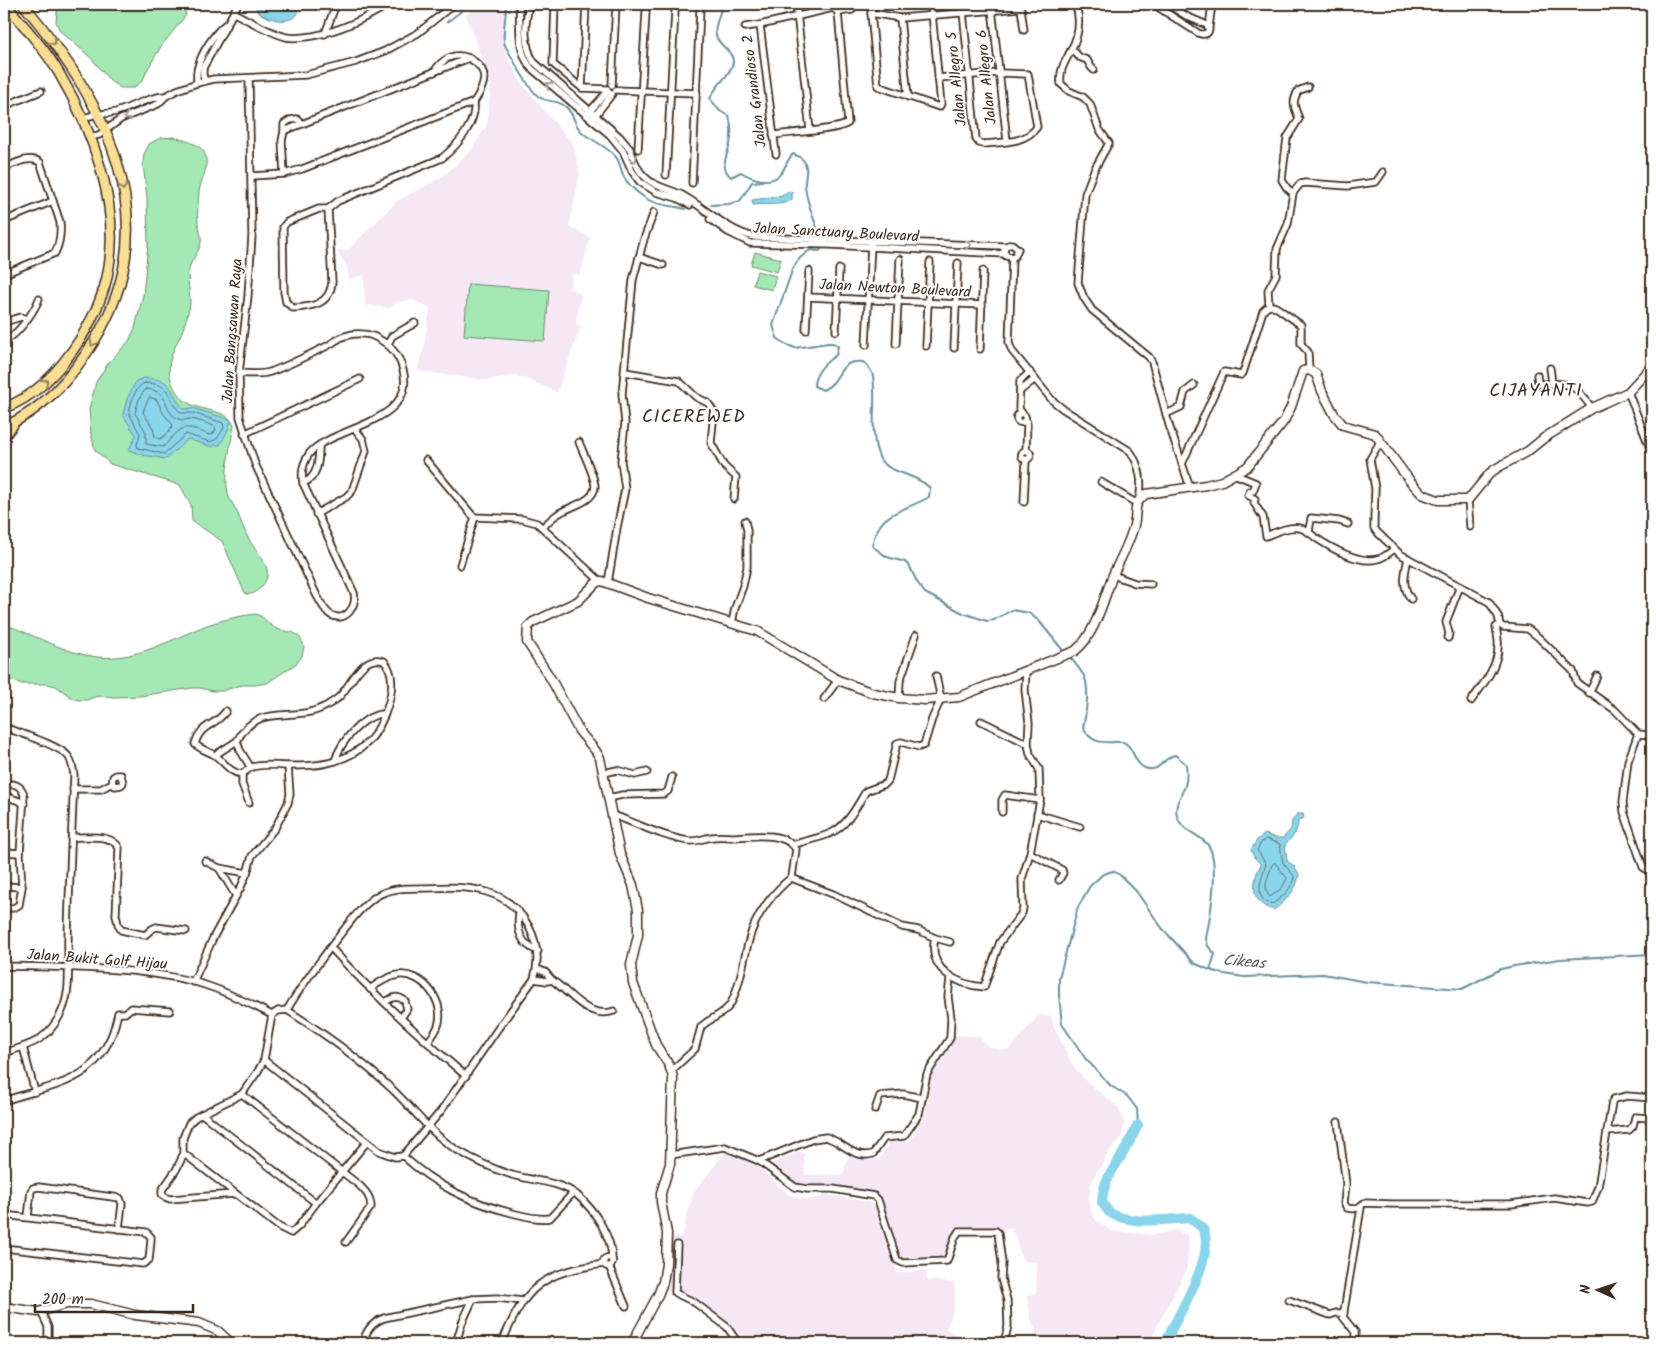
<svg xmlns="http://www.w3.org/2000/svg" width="1656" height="1347" font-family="Kalam,sans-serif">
  <rect width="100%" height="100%" fill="#fff"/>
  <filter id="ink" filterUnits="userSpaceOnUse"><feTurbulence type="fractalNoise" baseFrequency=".02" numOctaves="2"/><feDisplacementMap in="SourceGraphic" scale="10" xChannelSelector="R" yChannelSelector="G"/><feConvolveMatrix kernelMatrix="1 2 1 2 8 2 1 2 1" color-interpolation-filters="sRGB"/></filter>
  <g filter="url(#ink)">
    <g fill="#f5e8f4">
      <polygon points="477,4 500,4 504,9 504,32 506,54 522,84 573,144 580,173 569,227 590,238 580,275 573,272 570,289 581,294 576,323 581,326 557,392 516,375 486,380 417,371 424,347 430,308 413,300 397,302 390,308 365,305 364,275 349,279 347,266 336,250 347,251 397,201 442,177 471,151 487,125 491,85 466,15"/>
      <polygon points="1039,1015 1051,1016 1054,1028 1073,1066 1086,1081 1118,1107 1124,1121 1122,1138 1113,1146 1091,1182 1089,1198 1092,1214 1096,1220 1111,1231 1154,1235 1175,1230 1187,1235 1189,1245 1186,1271 1159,1322 1150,1343 1113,1343 1111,1341 1102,1340 1100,1343 1034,1343 1036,1330 1030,1316 1027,1295 1036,1294 1037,1262 1023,1261 1012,1228 990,1233 956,1233 946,1264 926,1263 904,1266 901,1263 894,1238 884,1213 883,1198 825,1190 810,1193 796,1191 784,1184 765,1166 800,1151 804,1154 805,1175 843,1175 849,1155 872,1160 880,1159 889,1142 910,1141 926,1112 931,1076 951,1047 953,1035 978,1036 990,1047 1002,1050 1010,1049"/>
      <polygon points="726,1149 761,1169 788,1194 798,1198 814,1200 826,1195 869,1202 876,1208 890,1239 897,1273 914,1272 926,1270 927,1280 955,1283 954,1309 946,1329 973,1343 734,1343 728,1331 701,1310 664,1289 671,1254 671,1236 682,1237 693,1193 719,1160 724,1157"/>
    </g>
    <g fill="#a4e9b5" stroke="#708a6a">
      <polygon points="58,4 183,4 186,15 162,45 147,70 143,80 134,88 121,88 110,81 92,59 72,41 60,31 56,22"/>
      <path d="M174,137C183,140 199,143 204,152C211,167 200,179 199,193C198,203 197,213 198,223C199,229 202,236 201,242C200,252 191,259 189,269C187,281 190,292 190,304C189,311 186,319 184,326C179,343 166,356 170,376C180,421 226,401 234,426C230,448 224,471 228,494C229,500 233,503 235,508C241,519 244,532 251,543C262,558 277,573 259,589C255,593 252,595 246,594L243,589L222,541L192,521L191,505L180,485L110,464L95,450L91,434L89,409L96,382L109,362L129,341L135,328L143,295L148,245L147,198L143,164L144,154L149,144L160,138Z"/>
      <polygon points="755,252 781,259 777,272 751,265"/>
      <polygon points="757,271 776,276 772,290 753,285"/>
      <polygon points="468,284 549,290 545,341 464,335"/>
      <path d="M255,614C264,616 265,621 272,626C285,636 298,625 304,647L302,656L297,663L267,683L255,685H242L222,691H213L200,688H192L140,696L114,697L102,696L94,697L87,700H79L72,698L56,686L47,684H22L4,678V624C35,635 64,653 97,657C136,661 172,639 207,625C222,620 239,616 255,614Z"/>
    </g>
    <g fill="#8ad5eb" stroke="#6a9199">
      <path d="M254,4H297L298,14C287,25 272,20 259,13Z"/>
      <path d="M788,191L792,192V200C778,207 767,203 753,205L752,200L782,196Z"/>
      <path d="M144,378C174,379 168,388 183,409L193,408L231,420L228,430L220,445H215L212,447L188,439L166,459L143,455L129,450L136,435L123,415L127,399L136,381Z"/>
      <path d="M1297,814H1303L1304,818L1298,820C1298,832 1293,837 1285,844L1287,861L1294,866L1299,874C1297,891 1286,900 1274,910C1250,904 1251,883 1261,864L1254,857L1251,850L1257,840L1265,834L1276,838H1283L1291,829L1292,821Z"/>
    </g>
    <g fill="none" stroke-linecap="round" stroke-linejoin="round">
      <g stroke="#5b6e70" stroke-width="1">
        <path d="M145,383C175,384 165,398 181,413H193L223,423L224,428L217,439L210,442L186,434L164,454L138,448L137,445L140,434L129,413C131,403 134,387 145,383Z"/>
        <path d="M146,389C173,391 161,412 179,419C183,421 187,419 191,419C199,420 207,424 214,426L216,429L213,434L209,435C203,433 196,428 189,428C179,426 170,441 163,447L146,444V432L135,413C137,405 140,394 146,389Z"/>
        <polygon points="150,397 157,400 163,413 173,425 168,433 160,439 155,437 153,428 143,412 145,406"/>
        <path d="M1266,839L1280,844L1283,863L1294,876C1292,889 1283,897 1272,904C1252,900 1262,878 1266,864L1257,850L1261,843Z"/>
        <path d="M1275,863L1287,878L1282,888L1270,897C1261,889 1269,875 1272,865Z"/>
      </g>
      <g stroke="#6a9199" stroke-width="2">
        <path d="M506,4C507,15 501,37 505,45C511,56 531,94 541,98C550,103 559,99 568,109C576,118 573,125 584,134C594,141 607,147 615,156C621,162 620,170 624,177C628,185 638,193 645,198C657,206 672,205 685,209"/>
        <path d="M722,4C721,14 712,28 717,38C721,47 734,52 733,63C731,75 714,86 710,99L720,111L729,116C732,126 732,134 730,144C727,157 719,166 731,177L741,172C752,179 773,186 782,172C786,166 787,160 793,154C800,156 805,160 806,167C807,173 805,178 805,183C805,198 815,223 821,237"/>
        <polyline points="447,22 459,13 468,4"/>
        <polyline points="711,205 729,204 740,201 752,182 762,181"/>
        <path d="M824,247L819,251L810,250L800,258L793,268L773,325L777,338L785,344L795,348L828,343H833L838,346L836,355C826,362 814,373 814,386L823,390C844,380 835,360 863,362C866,365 869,368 871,371C874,376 874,384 874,390C875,412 870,439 880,459C888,473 917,474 930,488L929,497C903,512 878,511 872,546L887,557L905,562L910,567L917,582L925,593L963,613L987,621L994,620L1012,610L1029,613L1039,621L1065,653"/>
        <path d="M1069,656C1074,662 1080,669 1084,676C1090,688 1086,715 1083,728C1091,742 1100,743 1116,742C1117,742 1122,742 1123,742C1135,746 1133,767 1149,769C1160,771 1164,757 1175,755L1186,764C1187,772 1187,779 1185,786C1181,796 1174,805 1177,816C1183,833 1197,832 1207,844C1221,858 1210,918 1206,938L1208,946L1215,954L1210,970"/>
        <polyline points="1138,1125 1137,1109 1127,1096 1111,1086 1085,1058 1062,1024 1059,996 1059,978 1078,907 1090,886 1103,874 1113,871 1120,875 1136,891 1162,928 1194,963 1210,970 1224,974 1244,977 1323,974 1367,982 1462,989 1501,969 1514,966 1560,959 1652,954"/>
      </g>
      <path stroke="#8ad5eb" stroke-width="10" d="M1138,1125C1133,1135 1128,1145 1122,1155C1111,1173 1104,1179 1102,1202C1104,1205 1107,1210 1109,1212C1129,1226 1167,1219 1190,1218C1195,1222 1202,1226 1204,1231C1215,1259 1176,1317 1165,1343"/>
      <defs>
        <g id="minor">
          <path d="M519,4C521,27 516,49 531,68L610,135L623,151L632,171L640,182L656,192L677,198L690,205"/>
          <path d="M529,4C525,24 523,44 534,62L620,137C623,141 627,145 630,149C634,158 636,169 644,176C654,187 670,189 682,195C707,209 727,231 755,237L1005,246L1012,244L1018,249L1015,256L1012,257L1006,256L1004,250L1005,246"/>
          <polyline points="555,4 553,64 582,88 607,89"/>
          <polyline points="796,4 810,130"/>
          <polyline points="873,4 871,13 878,86 939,107 941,104 931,4"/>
          <path d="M1075,4C1081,19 1079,35 1071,50C1065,63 1059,69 1061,84L1069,91L1083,97L1090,104L1099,129L1109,143L1094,170L1085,194L1078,283L1084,298L1092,310L1149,357L1152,362L1169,425L1190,487"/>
          <path d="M1153,4L1198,33C1203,35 1207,35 1209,30L1207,25L1188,17L1167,4"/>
          <polyline points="992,9 1007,141"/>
          <path d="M234,13C250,21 268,32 286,37C295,39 304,37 313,36C342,30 365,19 390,4"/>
          <polyline points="871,13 900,18 1021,8 1024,30"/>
          <polyline points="900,18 908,97"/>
          <polyline points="760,25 776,154"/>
          <polyline points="745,27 760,25 833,8 838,12 852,10"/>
          <polyline points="1209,27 1212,4"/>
          <polyline points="325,34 336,4"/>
          <polyline points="1072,49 1079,57 1087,60 1091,67 1094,70"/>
          <path d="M434,72C442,59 454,52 469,58"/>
          <path d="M938,78L998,73L1028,74L1037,127C1025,144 1001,142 983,144L979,143L976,139L963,12"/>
          <polyline points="205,81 203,75 203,68 238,4"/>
          <path d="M197,83C197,78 196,72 198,67C201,53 215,32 226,24"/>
          <polyline points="612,85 616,4"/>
          <polyline points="582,88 586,4"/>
          <polyline points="616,90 697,93"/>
          <polyline points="4,106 41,91"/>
          <polyline points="589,112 608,91"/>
          <polyline points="594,117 612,94"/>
          <path d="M82,120C93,112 104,115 116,112C133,107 147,97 165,96"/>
          <path d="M773,135C788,133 840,130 848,123L838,12"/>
          <polyline points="89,137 99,135 121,119 158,104 166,96 177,90 197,83 214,79 306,75 356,62 385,51 418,33 454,4"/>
          <polyline points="638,149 646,12"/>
          <path d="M4,168C14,164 29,155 40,162L60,222C61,233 60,243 55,253L4,274"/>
          <polyline points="284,174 282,141 284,131"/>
          <polyline points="666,175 675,11"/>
          <path d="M252,176L284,174L302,169L474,102C486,84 490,70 469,58L284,131V124L290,120L297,119L303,124"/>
          <polyline points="692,183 700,9"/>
          <polyline points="1293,193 1300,184 1305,183 1348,186 1376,182 1383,172"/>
          <path d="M319,209H328L332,282C330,304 313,307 293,308L286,302L284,292L283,227L287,222Z"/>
          <path d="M328,209L338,201L442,158C457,146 477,123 474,102"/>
          <polyline points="710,219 728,232 750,243 831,245 1005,254"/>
          <polyline points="4,221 53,201"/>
          <polyline points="639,257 663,265"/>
          <path d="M1012,257L1009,343L1012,351L1052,400L1063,409L1130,451C1140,465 1143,483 1139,499"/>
          <polyline points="808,297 982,305"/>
          <path d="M1269,306L1268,290L1276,275L1277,249L1288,224L1293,193L1287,188L1282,180L1283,171L1287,138L1299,119C1295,107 1291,104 1298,91L1308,87"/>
          <polyline points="4,322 21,317 27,319"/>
          <polyline points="806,330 809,271"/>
          <polyline points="836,331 839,269"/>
          <path d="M4,341C17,336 34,312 39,299"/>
          <polyline points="388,344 392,336 415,323"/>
          <polyline points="896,344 900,259"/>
          <polyline points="866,345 871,244"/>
          <polyline points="926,346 930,262"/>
          <polyline points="954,348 958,263"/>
          <polyline points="980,349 983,271"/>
          <polyline points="1550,368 1552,383"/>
          <polyline points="625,372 679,381 696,397 708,403 714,412 711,443 724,466 736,477 734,499"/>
          <path d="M239,373C249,374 260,375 270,372C290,365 310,354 329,345C334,342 339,338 345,336C354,333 367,333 375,337C390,344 399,354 403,370C418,424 329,427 309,454C303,463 301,473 303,483L354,593C357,606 346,623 331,615C324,611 321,602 317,596L255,464L240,417L239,373L248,296L252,236L249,78"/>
          <path d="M1537,375L1538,383L1539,384C1572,383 1572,382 1592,408"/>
          <polyline points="1020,391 1035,379"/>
          <polyline points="1628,392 1650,448"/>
          <polyline points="1022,413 1019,409 1020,381 1030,372"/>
          <circle cx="1021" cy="418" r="4.5"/>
          <polyline points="1166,414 1181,407 1185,392 1194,385"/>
          <polyline points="1026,420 1027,424 1026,450"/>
          <polyline points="244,434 360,379"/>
          <polyline points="1380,442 1370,459 1375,489 1374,520 1374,528 1377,532 1400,554 1489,602 1498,616 1500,625 1503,627 1528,629 1538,637 1573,671 1577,683 1615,710 1638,734 1649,735 1652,737"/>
          <circle cx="1026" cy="455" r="4.5"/>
          <polyline points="426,460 472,515 475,517 522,519 537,523 600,581"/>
          <path d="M1182,464L1224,372L1241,375L1243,373L1263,311C1267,306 1270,305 1276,307L1301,325V344L1308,352L1309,370"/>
          <path d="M1234,474L1256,483L1253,491H1250L1248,495L1255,499L1254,503L1263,517L1266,536C1276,532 1289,526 1300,528C1306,529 1311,534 1316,538C1331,548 1359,564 1377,559C1384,558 1389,553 1394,549"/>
          <polyline points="1101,482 1136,503"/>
          <path d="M303,483C318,478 319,460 319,446"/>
          <polyline points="1468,500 1470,527"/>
          <polyline points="1024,502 1026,460"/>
          <polyline points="316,514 346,497 352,491 366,451 363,439 355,429"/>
          <path d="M543,527C548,522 553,517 558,514C569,506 593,503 595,487C595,476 583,453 579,442"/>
          <polyline points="1309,532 1311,518 1339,521 1348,524"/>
          <path d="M1408,558C1405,573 1401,586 1411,599"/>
          <polyline points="460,565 475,517"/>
          <polyline points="1113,575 1135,583 1151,584"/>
          <polyline points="608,583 617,528 625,489 621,461 625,423 622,394 633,280 644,239 654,212"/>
          <polyline points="732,623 735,608 743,586 747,567 747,530 745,521"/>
          <polyline points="1448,638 1449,633 1446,622 1460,586"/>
          <polyline points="1589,693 1597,676"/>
          <polyline points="899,698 900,681 916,635"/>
          <polyline points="824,699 838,680"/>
          <path d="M1471,701C1482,686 1498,667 1498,647C1499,641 1497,634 1496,627L1500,625"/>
          <path d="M226,711C215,727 201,723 195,744C201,750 209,751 216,756C225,763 230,773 242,774C245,772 248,769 252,767C262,764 275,765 286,766C302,766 320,766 335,761C348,757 359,751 368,742C384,726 402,680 384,661C362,653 352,684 339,697C336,700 331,703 326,706C294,724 257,701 237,741L240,750L251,768"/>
          <polyline points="981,721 1028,744"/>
          <path d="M4,727C19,733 59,745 68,756C72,761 73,769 74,775C72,830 69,884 68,939C67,965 73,993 59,1017C45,1042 29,1045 4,1053"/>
          <polyline points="1638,734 1628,761 1623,802 1624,812 1643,867 1649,871 1652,872"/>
          <polyline points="215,755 237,741"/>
          <path d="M335,761C340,742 364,714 384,714"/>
          <polyline points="604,773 617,770 635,775 647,772"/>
          <polyline points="242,774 242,784 249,803"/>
          <path d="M4,788C12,779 23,787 24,796L20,853L22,887L4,886"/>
          <polyline points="73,789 101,789 112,783 113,777 116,775 121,775 123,783 121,785 115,786 112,783"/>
          <path d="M4,794C9,800 18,798 24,804"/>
          <polyline points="609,798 622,795 664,794 668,791 672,777"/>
          <polyline points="1002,812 1002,800 1005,795 1040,800"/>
          <polyline points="1037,814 1080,827"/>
          <path d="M613,815C638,824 663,837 689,841C697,842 704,838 712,837C719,836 727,837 735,837C753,836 784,831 796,849L792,877L794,879L833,894L902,927L918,930L935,938C927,970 958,985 984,987L1000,942L1022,913L1023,908L1022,879L1030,853L1040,800L1039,769L1030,754L1028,744L1029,723L1025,690L1026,671"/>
          <path d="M72,837C86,838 112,833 119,848L116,915L118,924L121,930L145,935L152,929L156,927L186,931"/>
          <path d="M793,845C805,840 819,839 831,833C847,826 857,806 866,791L885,784L888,781L897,743L901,742L919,747L924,745L932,719L941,699L936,676"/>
          <polyline points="4,852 20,853"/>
          <polyline points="1030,853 1062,870 1063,873 1059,880"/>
          <polyline points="219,868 236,896"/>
          <polyline points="247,873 252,856 275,828 288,803 290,794 288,766"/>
          <polyline points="4,908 13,908 19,905 22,887"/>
          <path d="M519,913C516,930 521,945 538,951"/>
          <polyline points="935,938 950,942"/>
          <path d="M331,948C373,994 419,1036 466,1076"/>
          <path d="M4,966C69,968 143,966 205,985C228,992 250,1004 272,1015"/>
          <path d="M537,969L545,972L552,980C571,993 588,1020 614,1011"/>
          <polyline points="534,979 547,981 552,980"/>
          <polyline points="193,982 214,936 241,887 247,873 219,868 205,861"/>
          <path d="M370,989C378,983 387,977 398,975C421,972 444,999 439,1022C438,1030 432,1036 428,1042"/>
          <path d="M385,1002C393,997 397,995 405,1001L407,1009L401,1018"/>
          <path d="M287,1010C325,1034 361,1060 393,1090C414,1110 432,1135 457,1150C474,1160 493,1169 512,1175C533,1181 559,1181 577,1195C594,1209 613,1238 612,1261"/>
          <polyline points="23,1047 35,1092"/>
          <path d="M671,1071L695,1049L701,1027C709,1018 725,1015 731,1003C741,984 743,961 749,940C755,916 772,893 792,877"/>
          <path d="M242,1094L359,1185C366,1192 371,1197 371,1207L346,1242"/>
          <path d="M4,1101C48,1085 87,1087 110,1039C114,1031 116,1021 118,1013H125L131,1008L170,1011"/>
          <polyline points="875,1110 880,1096 903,1094 922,1098"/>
          <polyline points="202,1114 316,1203"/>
          <path d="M1338,1122L1346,1184L1344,1203L1347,1208C1356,1210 1358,1208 1364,1203L1392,1204H1511L1554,1198L1588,1203L1592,1202L1598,1187L1612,1102L1614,1099L1627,1096L1652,1098"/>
          <polyline points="1607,1132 1629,1130 1633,1126 1635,1117 1650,1118 1652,1114"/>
          <polyline points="183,1153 279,1227 291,1233 299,1226 316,1203 366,1143"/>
          <path d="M670,1155L725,1147L759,1161L813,1139L826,1137C843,1142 853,1159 873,1154L884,1138L904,1136L919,1114L927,1074L950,1038L951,1018L948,997L950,978"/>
          <path d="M403,1156C436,1186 469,1202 512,1213C524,1216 538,1220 550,1218L573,1193"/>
          <polyline points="759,1161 795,1187 807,1189 833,1189 874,1196 878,1200 897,1260 903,1263 947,1261 955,1237 959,1231 996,1231 998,1233 1002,1263 1001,1278 1007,1300 1008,1326 1004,1343"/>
          <path d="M235,1194L170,1199L165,1197L162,1194V1190L176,1170L181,1160L183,1153V1138L189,1123L196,1117L242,1094L258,1071L264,1060L272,1015L278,1011L287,1010C300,987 316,967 332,945C345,929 358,909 375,897C390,887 410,888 427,888C447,887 467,886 487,892C524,903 545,942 534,979L499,1027L441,1111L403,1156L395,1157L379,1151L264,1060"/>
          <polyline points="4,1215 146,1232 151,1237 151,1240 149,1260 143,1264 4,1248"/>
          <polyline points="28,1217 31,1191 33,1188 39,1187 120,1198 122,1204 119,1229"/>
          <polyline points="677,1245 675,1293 694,1302 727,1327 738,1343"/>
          <circle cx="608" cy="1262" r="4.5"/>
          <polyline points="609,1266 626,1306"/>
          <polyline points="1289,1300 1330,1315 1336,1313 1344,1313"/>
          <polyline points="41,1311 48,1327 48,1343"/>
          <path d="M363,1343C366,1330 372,1323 384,1318L473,1299L497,1298L523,1301"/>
          <polyline points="456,1343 462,1323 473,1299"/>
          <path d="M502,1343C525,1286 543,1272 604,1264"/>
          <polyline points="1355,1343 1355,1332 1343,1317 1361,1208"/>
        </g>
        <g id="secondary">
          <polyline points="4,1307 38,1312 67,1304 91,1304 135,1315 199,1323 218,1331 231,1343"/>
          <path d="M632,1343L658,1295L663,1282L666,1264L667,1233L661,1202V1193L670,1164L673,1077L669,1065L656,1045L633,983L631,965L638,935V910L633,885L620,854L600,758L595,750L579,731L551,679L527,642L528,627L533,622L578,601L597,582L602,581L648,598L757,631L838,680L873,693L899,698L925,700L959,697L1075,651C1096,634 1103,600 1113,575C1120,559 1130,542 1134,525C1138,510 1131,505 1146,494L1206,485L1222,481L1247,467L1284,421L1291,407L1303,371L1309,370L1316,374L1322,391L1334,414L1343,425L1375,434L1410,481L1422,494L1438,500H1468L1490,473L1497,468L1528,451L1544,438L1592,408L1628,392L1652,366"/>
        </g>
        <g id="primary">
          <path d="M4,408C38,396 62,368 81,338C93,318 104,295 108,272C121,205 92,129 59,73C44,48 24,26 5,4"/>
          <path d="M4,427C43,409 70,380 93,343C170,221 105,101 23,4"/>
          <polyline points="4,436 13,425"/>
        </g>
      </defs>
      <use href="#minor" stroke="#3b2a1e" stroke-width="9"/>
      <use href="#secondary" stroke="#3b2a1e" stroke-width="11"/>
      <use href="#primary" stroke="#3b2a1e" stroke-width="12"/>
      <use href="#minor" stroke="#fff" stroke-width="5.5"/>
      <use href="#secondary" stroke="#fff" stroke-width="8"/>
      <use href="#primary" stroke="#f9df96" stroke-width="9"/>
    </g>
    <defs><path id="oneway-chevron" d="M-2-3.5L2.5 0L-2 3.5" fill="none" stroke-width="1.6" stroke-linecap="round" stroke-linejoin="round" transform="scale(1.25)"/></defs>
    <g stroke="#9a845a">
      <use href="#oneway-chevron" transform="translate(53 42) rotate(52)"/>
      <use href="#oneway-chevron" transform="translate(123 187) rotate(80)"/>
      <use href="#oneway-chevron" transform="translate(93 343) rotate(121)"/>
      <use href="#oneway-chevron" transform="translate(45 382) rotate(-41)"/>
    </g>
    <g stroke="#a79f9a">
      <use href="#oneway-chevron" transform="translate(549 85) rotate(-140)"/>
      <use href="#oneway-chevron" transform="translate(127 117) rotate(156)"/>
      <use href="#oneway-chevron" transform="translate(634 159) rotate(65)"/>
      <use href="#oneway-chevron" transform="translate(968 245) rotate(2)"/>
    </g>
  </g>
  <g text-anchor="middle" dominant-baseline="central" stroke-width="4" stroke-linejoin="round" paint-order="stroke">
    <g font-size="15" fill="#3b2a1e" stroke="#fff">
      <text transform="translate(987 77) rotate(-96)">Jalan Allegro 6</text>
      <text transform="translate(957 79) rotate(-96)">Jalan Allegro 5</text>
      <text transform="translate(755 91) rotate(-97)">Jalan Grandioso 2</text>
      <text transform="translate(836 233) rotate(3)">Jalan Sanctuary Boulevard</text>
      <text transform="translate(895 289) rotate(3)">Jalan Newton Boulevard</text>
      <text transform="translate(233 331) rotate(-86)">Jalan Bangsawan Raya</text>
      <text transform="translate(97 960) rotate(4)">Jalan Bukit Golf Hijau</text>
    </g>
    <g font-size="16" font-style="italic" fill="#535d5c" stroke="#fff">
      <text transform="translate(1244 962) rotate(5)">Cikeas</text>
    </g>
    <g font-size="18" letter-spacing="1" fill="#3b2a1e" stroke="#fff">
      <text x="1536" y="391">CIJAYANTI</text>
      <text x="694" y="417">CICEREWED</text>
    </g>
  </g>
  <rect width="1656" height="1347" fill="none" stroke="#fff" stroke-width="20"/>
  <rect x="10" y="10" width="1636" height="1327" fill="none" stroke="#3b2a1e" stroke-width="2" filter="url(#ink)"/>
  <g transform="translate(1598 1290) rotate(273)" stroke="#ffffff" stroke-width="4" paint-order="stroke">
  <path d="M0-4L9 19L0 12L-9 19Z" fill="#3b2a1e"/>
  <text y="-8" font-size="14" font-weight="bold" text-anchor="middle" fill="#3b2a1e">N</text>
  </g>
  <path d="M35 1304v8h158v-8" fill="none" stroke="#3b2a1e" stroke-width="2.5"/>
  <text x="42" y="1304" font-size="15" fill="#3b2a1e" stroke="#ffffff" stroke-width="4" paint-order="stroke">200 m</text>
</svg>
